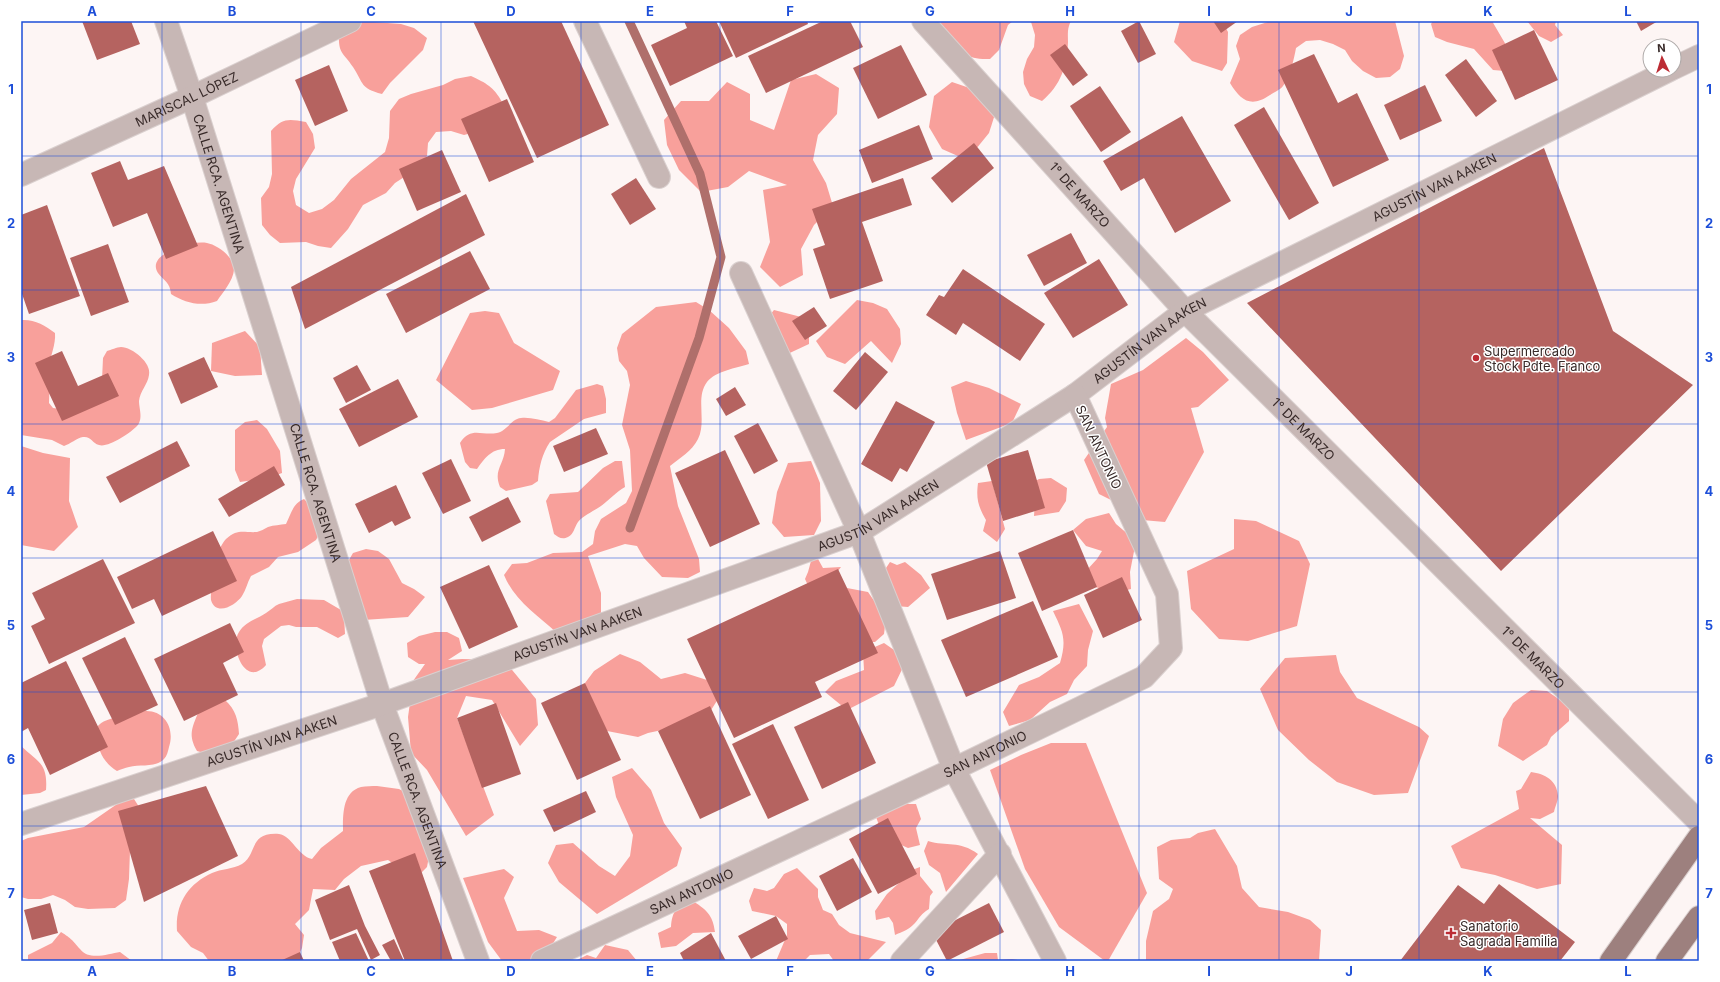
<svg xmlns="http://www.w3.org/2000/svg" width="1720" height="982" font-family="Inter,sans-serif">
  <rect width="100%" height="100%" fill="#fdf5f4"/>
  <g fill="#f8a09b">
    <path d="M360,21L401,24L414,28L427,38L423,50L390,83L382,94C360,88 364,84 353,67C343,52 338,54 339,33Z"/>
    <path d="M940,21H1013L1008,25L999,50L990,59C968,60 961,53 948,35C945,30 941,26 940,21Z"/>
    <path d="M1028,21H1071C1067,29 1068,33 1068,42C1067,66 1061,85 1042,101L1030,96L1024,84L1023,72L1027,59L1034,47L1035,35L1031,22Z"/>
    <polygon points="1180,21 1222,21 1228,32 1227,63 1222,71 1192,61 1174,42"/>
    <path d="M1271,21H1395L1404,56L1400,69L1390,77L1376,78L1363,71L1352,61L1345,50L1333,44L1320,40L1306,41L1296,48C1294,59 1290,77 1283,86C1280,90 1274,92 1270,95C1251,108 1241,101 1230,83L1240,59L1236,46L1240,35L1252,27Z"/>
    <polygon points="1433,21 1492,21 1506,45 1505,71 1493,70 1474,49 1447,42 1435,37 1431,24"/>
    <polygon points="1527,21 1556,21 1555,25 1563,35 1551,42 1539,36"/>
    <polygon points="816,74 839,88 837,114 818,135 813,160 826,183 833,206 814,225 801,249 803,275 780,287 760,267 770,242 763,190 787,185 749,171 728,187 701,192 679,170 667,145 664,120 681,101 709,101 727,82 750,94 750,120 774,130 791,80"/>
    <path d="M471,76C486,83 494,87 502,102L479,131L464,135L451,131L436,132L428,143L427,156L418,168L395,183L386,193L363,205L348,229L331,248L318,246L306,242L280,243L270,235L262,225L261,198L269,187L272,174L271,131C283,118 288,119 306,122L313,134L315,148L296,179L293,191L296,205L309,213L322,209L334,200L351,179L385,152L389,138L390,111L399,99L411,94L443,85L455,79Z"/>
    <polygon points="952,82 990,95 996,111 989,133 967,160 942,149 929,127 934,96"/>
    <path d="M191,243C196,243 202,242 207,243C218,245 235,258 234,270C233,281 223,292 217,301C201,307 185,303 171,294C170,282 164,281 158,273C147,256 180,246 191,243Z"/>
    <polygon points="857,300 873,303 887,309 900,329 901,344 892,363 871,341 845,364 827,357 816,341"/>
    <path d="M696,302L709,310L729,328L746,351L749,364C736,368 716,371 707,382C695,398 707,421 698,439C692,451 680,458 670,466L678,506L699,559L700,572L688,578L662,577L644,558L637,546L625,544L588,556L601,593V619L557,633C537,615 514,600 504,575L512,564L527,563L553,553L582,552L593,544L595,531L601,519L626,503L632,491L630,450L622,425L630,385L627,371L619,361L617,348L622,334L656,307Z"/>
    <polygon points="774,310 809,319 809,344 779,358 759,328"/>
    <polygon points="485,311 499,313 514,343 560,371 553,390 492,408 472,410 436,380 470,313"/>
    <path d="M21,320C34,319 45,325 55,333C56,345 50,356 49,368C48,380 50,391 49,403L53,408L61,409L102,380L103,358L107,351C111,350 117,347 121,347C132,347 152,363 149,375C148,384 140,391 139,401C139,409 144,420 136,427C130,433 108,448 99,445C92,443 91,436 83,437C77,438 70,444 64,446L52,440L21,435Z"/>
    <polygon points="245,331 260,347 262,375 235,376 211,371 212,343"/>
    <polygon points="1186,338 1203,352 1229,380 1198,407 1191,408 1204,452 1165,522 1142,520 1121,505 1099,494 1084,460 1107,427 1105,418 1111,384 1143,370"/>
    <polygon points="966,381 989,388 1021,404 1012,423 966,440 957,413 951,387"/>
    <path d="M597,384L603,386L606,399V413L584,419L550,442C542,454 539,467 538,481L532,485L506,491L500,487C493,470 504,465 505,449C491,449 484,459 477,469L470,468L465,462L460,443C471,426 481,436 497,433C507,431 511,419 521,418C530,417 540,420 549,422L555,418L576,390Z"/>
    <polygon points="257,420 267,429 280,451 282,473 269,478 240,482 235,470 235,430 245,422"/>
    <polygon points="21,446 43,453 70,458 69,501 78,527 54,551 21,545"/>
    <path d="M615,461H622L625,487C616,492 609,500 601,506C594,511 584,515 578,522C574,528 574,534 568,537C562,540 558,537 554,534L546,501L550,494L578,492L603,468Z"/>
    <polygon points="811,461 820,483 821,521 814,535 784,537 772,523 777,492 788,463"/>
    <polygon points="1051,478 1067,488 1066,501 1059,512 1034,516 1035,501 1030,484 1039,479"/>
    <path d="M992,481L1005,529L997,542L983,531L986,520C978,506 976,499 978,483Z"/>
    <path d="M304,499L309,504L319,534L316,540L298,552L278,557L269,567L251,576C247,583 246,590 242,596C236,605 216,617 211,600C210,595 216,558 218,552C220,548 223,542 226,539C238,528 244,533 257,532C261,531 264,529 268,527C274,525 280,525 286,524C291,514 293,503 304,499Z"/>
    <polygon points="1109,513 1116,524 1136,541 1130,572 1131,589 1115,593 1089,585 1086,571 1097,559 1102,551 1086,546 1073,530 1086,519"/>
    <polygon points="1234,519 1256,521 1299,541 1310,564 1297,626 1248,641 1219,639 1191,609 1187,571 1234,549"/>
    <polygon points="366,549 378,551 389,559 402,583 414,589 425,597 408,617 363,620 346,565 353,553"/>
    <polygon points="818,559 823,568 841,567 827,585 812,594 805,579 808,572 811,561"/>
    <polygon points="890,562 897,565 905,562 921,575 930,588 908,607 895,606 882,574"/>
    <polygon points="847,588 868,592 886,618 884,634 875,642 854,642"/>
    <path d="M297,599L324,600L341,610L344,615L345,634L338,638L317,627H296L289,625L281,626L264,639L262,646L266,665C245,689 229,646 239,632C245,622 257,619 266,613C271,610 274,606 279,604C285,602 291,601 297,599Z"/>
    <path d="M1079,604L1093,631L1088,650L1087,666L1074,680L1067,694L1050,702L1030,720L1009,726L1003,712L1019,685L1039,677L1060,663C1067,639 1063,632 1053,611Z"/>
    <polygon points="435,632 447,632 459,638 462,651 448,660 462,659 504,660 536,699 538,725 520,746 492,700 466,696 457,718 494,815 466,836 427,770 411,753 408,717 413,681 425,664 419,664 408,657 407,643 419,636"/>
    <polygon points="884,643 907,659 894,686 847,710 825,692 836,681 864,670 863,652"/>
    <polygon points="620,654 640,662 661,679 685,673 707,680 720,696 706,718 699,722 648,733 638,737 607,731 585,705 585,683 594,671"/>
    <polygon points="1336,655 1340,672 1357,698 1419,727 1429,736 1408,793 1374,795 1337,782 1309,760 1278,730 1260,689 1285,658"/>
    <polygon points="1531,690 1547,691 1569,706 1569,721 1551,737 1547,745 1523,761 1498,746 1503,719 1513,703"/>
    <path d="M225,700C236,710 238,720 239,734L231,746L204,753L197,751C188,735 192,728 198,713Z"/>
    <path d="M145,711C165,710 175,729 169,747C168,751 167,756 164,759C156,768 140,764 129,767C125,768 121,769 117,771C103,762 98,751 97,735C96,731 96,727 100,724C108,717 134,714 145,711Z"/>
    <polygon points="1051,743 1086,743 1147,893 1108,961 1105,961 1059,927 1025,869 990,770 1021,755"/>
    <path d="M21,746C38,762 48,763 46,790L40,793L21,795Z"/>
    <polygon points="632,768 651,790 664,823 682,848 677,866 597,914 559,882 548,863 556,845 573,843 599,866 615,876 630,856 633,835 616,797 612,777"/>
    <path d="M1531,772C1545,774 1557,780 1558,796C1558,801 1555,807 1554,812L1540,819L1530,818L1562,845L1561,884L1537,889L1495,875L1461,868L1451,846L1519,809L1516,791L1521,789Z"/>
    <path d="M377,786L399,789L405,792L430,851L427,867L415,879L388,860L361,866L344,879L335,890L313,889L309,910L295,924L304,935L302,948L296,961H209L203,953L191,947L177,931C175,904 188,884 212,873C221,869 233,869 242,864C258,854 248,832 279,834C292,836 298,856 312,859L321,848L343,831C343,816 342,792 361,787C366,786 372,786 377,786Z"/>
    <polygon points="134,799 141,810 130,850 129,879 126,900 115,908 88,909 75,907 65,900 53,895 41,899 28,899 21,897 21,841 28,838 84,827 120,802"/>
    <polygon points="904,804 916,804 921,819 916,828 920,845 908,848 899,844 880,828 875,814 891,807"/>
    <polygon points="1215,829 1237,866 1242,888 1259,907 1288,912 1310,920 1321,930 1319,961 1146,961 1146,941 1153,911 1169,899 1173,889 1159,879 1157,847 1171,840 1190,838 1198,833"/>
    <path d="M928,841C947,847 959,840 978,854L946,892L940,873L929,865L924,851Z"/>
    <path d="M920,867V876L933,892L930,896L929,909C921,914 920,917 915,923C910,929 902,932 895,935L893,923L889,917L876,920L875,911L887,894L899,883V875Z"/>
    <polygon points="797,868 818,889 818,897 823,910 832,914 839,925 850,933 886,942 867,961 834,961 829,954 810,955 804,961 776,961 787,935 787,924 776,916 752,911 749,901 754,888 767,891 774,888 784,874"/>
    <polygon points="504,869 514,877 504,898 517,931 539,930 557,937 542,961 502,961 488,942 463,878"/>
    <path d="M691,900C706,909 713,915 715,932L693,933L676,946L661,948L658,933L671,927C672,911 677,906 691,900Z"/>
    <path d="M61,932C72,939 72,940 80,949C89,961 108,954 120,952L132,961H28V955L52,943Z"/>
    <polygon points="605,945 628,950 637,961 575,961 587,955 596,958"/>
    <polygon points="985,953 997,953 998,960 1012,959 1024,961 956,961"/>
  </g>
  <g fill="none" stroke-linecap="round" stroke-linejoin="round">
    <polyline stroke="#af6f6b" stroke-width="9" points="629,21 700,174 721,257 699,338 630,528"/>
  </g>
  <g fill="#b56360">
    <polygon points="82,21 131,21 140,44 97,60"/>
    <polygon points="473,21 561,21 609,125 537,158"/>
    <polygon points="684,21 716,21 733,56 670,86 651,45 687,28"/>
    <polygon points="719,21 807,21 808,24 736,58"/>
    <polygon points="823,21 850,21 863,47 766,93 748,56"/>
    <polygon points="1139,21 1156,54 1138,63 1121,31"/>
    <polygon points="1213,21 1238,21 1221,33"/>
    <polygon points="1636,21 1658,21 1641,31"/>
    <polygon points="1534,30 1558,80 1515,100 1492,50"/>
    <polygon points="1065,44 1088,75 1073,86 1050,55"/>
    <polygon points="901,45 927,95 878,119 853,68"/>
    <polygon points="1314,54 1338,103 1357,93 1389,160 1333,187 1278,70"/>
    <polygon points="1466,59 1497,101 1476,117 1445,75"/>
    <polygon points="329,65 348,111 315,126 295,80"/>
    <polygon points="1425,85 1442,121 1400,140 1384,105"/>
    <polygon points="1100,86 1131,132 1101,152 1070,106"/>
    <polygon points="507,99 534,162 489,182 461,119"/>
    <polygon points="1264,107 1319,203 1289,220 1234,125"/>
    <polygon points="1182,116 1231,201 1175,233 1144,178 1121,191 1103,161"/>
    <polygon points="919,125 933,159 872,183 859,150"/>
    <polygon points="974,143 994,168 952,203 931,178"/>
    <polygon points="1544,148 1613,331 1693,385 1501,571 1247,303"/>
    <polygon points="442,150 461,192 417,211 399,169"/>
    <polygon points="120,161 128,180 164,166 198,246 166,259 147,213 113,227 91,173"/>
    <polygon points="636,178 656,209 630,225 611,194"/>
    <polygon points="903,178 912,205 862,222 883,281 830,299 813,249 825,245 812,209"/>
    <polygon points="466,194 485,235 305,329 291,287"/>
    <polygon points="47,205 80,296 29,314 21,291 21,215"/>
    <polygon points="1071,233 1087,263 1044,286 1027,255"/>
    <polygon points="108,244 129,302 91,316 70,258"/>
    <polygon points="470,251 490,289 406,333 386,294"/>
    <polygon points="1099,259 1128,305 1073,338 1044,293"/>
    <polygon points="963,269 1045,324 1020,361 963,323 956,335 926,315 939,295 944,297"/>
    <polygon points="814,307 827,326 805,340 792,321"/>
    <polygon points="62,351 78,386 108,373 119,396 62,421 35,363"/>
    <polygon points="865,352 888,372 856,410 833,391"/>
    <polygon points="204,357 218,387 181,404 168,373"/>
    <polygon points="357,365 371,390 346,403 333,378"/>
    <polygon points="398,379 418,417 359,447 339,409"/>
    <polygon points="735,387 746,405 726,416 716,399"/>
    <polygon points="896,401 935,422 907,472 900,468 892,482 861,464"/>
    <polygon points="758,423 778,461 754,474 734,436"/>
    <polygon points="596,428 608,454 564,472 553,446"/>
    <polygon points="177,441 190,466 120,503 106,477"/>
    <polygon points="725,450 760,524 710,547 675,473"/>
    <polygon points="1028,450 1045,508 1003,521 986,462"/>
    <polygon points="451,459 471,501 443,514 422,473"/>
    <polygon points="274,466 285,485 229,517 218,499"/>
    <polygon points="396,485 411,518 395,526 392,521 369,533 355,504"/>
    <polygon points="508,497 521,522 482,542 469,517"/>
    <polygon points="1073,530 1097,587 1042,611 1018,553"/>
    <polygon points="213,531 237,581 162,616 154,599 132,609 117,577"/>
    <polygon points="1000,551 1016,598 947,620 931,574"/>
    <polygon points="103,559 135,623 49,664 31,626 45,619 32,593"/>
    <polygon points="489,565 518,627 469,649 440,587"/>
    <polygon points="838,569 878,653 815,682 822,697 734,738 687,639"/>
    <polygon points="1122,577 1142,620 1103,638 1084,595"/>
    <polygon points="1033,601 1058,657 966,697 941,640"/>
    <polygon points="230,623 244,652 223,663 238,695 184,721 154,659"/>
    <polygon points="125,637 158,705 115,725 82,658"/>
    <polygon points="66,661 108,747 50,775 28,728 21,732 21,683"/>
    <polygon points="585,683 621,760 577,780 541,703"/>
    <polygon points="848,702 876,763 822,789 794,727"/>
    <polygon points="496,703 521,774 482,788 457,718"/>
    <polygon points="710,706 751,795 700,819 658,731"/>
    <polygon points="773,724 809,800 768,819 732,744"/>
    <polygon points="206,786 238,856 144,902 118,811"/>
    <polygon points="586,791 596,812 554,832 543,810"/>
    <polygon points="888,818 917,874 878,894 849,839"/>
    <polygon points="415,853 453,961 405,961 369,871"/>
    <polygon points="853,858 872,892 837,911 819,876"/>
    <polygon points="1499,884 1575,942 1560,961 1400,961 1458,885 1484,904"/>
    <polygon points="349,885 365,926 380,955 371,960 357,929 330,940 315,900"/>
    <polygon points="50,903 58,933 32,940 24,910"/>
    <polygon points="989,903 1004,932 947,961 932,932"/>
    <polygon points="776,916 788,939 751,959 738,936"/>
    <polygon points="356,933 369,961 340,961 332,942"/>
    <polygon points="711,933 726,961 684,961 680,953"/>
    <polygon points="394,939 404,961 391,961 382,945"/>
    <polygon points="300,952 304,961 280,961"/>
  </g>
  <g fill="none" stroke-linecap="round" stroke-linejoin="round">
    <defs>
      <g id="minor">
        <path id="s1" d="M166,21L192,97L382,704L478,961"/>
        <polyline points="585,21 659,177"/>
        <path id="s2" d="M923,21L1185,311L1699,822"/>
        <polyline points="1674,68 1699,56"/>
        <path id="s3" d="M21,175L192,97L350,21"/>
        <polyline points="741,273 859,532 954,769 1055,961"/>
        <path id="s4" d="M21,824L382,704L859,532L1075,395L1185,311L1670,70"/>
        <path id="s5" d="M542,961L954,769L1144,677L1171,648L1167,594L1075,395"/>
        <polyline points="902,961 1000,854"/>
      </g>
      <g id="major">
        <polyline points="1611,961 1699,837"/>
        <polyline points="1667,961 1699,917"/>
      </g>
    </defs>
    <use href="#minor" stroke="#dad0cf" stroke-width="24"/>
    <use href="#major" stroke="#dad0cf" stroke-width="24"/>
    <use href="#minor" stroke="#c7b7b5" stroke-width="22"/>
    <use href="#major" stroke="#9d807e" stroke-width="22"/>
  </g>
  <path fill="none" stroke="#1d4ed8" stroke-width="1" stroke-opacity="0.55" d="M162,21V961M301,21V961M441,21V961M581,21V961M720,21V961M860,21V961M1000,21V961M1139,21V961M1279,21V961M1419,21V961M1558,21V961M21,156H1699M21,290H1699M21,424H1699M21,558H1699M21,692H1699M21,826H1699"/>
  <g fill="#bc2c34" stroke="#fff" stroke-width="1.5">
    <circle cx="1476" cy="358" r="4"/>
    <path d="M1449 927h4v4h4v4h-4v4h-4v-4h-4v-4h4z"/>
  </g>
  <g text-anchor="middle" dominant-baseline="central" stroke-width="3" stroke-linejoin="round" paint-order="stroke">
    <g font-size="13" fill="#382a29" stroke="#fff">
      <text stroke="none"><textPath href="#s3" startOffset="182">MARISCAL LÓPEZ</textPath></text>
      <text stroke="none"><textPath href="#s1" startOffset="171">CALLE RCA. AGENTINA</textPath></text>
      <text stroke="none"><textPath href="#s4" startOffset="1560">AGUSTÍN VAN AAKEN</textPath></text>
      <text stroke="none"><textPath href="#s2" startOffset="234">1° DE MARZO</textPath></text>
      <text stroke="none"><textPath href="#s4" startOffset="1236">AGUSTÍN VAN AAKEN</textPath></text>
      <text stroke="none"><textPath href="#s2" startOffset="558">1° DE MARZO</textPath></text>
      <text transform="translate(1099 447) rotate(65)">SAN ANTONIO</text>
      <text stroke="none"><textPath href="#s1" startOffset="495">CALLE RCA. AGENTINA</textPath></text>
      <text stroke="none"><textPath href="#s4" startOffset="912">AGUSTÍN VAN AAKEN</textPath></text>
      <text stroke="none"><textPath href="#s4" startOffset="588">AGUSTÍN VAN AAKEN</textPath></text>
      <text stroke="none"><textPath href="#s2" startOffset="882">1° DE MARZO</textPath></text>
      <text stroke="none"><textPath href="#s4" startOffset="264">AGUSTÍN VAN AAKEN</textPath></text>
      <text stroke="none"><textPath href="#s5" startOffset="489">SAN ANTONIO</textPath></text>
      <text stroke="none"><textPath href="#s1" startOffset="819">CALLE RCA. AGENTINA</textPath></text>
      <text stroke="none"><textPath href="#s5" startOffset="165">SAN ANTONIO</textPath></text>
    </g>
    <g font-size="13" fill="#382a29" stroke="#fff" text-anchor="start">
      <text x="1484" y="351">Supermercado<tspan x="1484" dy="15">Stock Pdte. Franco</tspan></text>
      <text x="1460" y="926">Sanatorio<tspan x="1460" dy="15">Sagrada Familia</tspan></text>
    </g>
  </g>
  <rect width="1720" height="982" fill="none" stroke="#ffffff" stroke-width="44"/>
  <g transform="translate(1662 58) rotate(356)"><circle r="19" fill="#ffffff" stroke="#afaaa9"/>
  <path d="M0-3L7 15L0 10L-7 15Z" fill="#bc2c34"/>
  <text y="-6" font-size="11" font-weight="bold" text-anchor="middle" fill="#382a29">N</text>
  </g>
  <rect x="22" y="22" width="1676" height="938" fill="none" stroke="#1d4ed8" stroke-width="1.5"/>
  <g font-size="13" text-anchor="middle" font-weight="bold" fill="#1d4ed8">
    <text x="92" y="16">A</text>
    <text x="232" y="16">B</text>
    <text x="371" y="16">C</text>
    <text x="511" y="16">D</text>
    <text x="650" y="16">E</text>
    <text x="790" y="16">F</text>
    <text x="930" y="16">G</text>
    <text x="1070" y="16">H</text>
    <text x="1209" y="16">I</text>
    <text x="1349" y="16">J</text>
    <text x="1488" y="16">K</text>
    <text x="1628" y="16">L</text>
    <text x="11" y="94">1</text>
    <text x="1709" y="94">1</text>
    <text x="11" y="228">2</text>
    <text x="1709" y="228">2</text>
    <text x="11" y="362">3</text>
    <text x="1709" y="362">3</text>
    <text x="11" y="496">4</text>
    <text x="1709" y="496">4</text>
    <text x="11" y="630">5</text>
    <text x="1709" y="630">5</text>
    <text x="11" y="764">6</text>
    <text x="1709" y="764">6</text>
    <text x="11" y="898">7</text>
    <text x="1709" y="898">7</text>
    <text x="92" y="976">A</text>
    <text x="232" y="976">B</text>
    <text x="371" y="976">C</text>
    <text x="511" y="976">D</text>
    <text x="650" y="976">E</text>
    <text x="790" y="976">F</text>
    <text x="930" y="976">G</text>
    <text x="1070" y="976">H</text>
    <text x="1209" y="976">I</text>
    <text x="1349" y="976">J</text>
    <text x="1488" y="976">K</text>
    <text x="1628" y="976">L</text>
  </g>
</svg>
